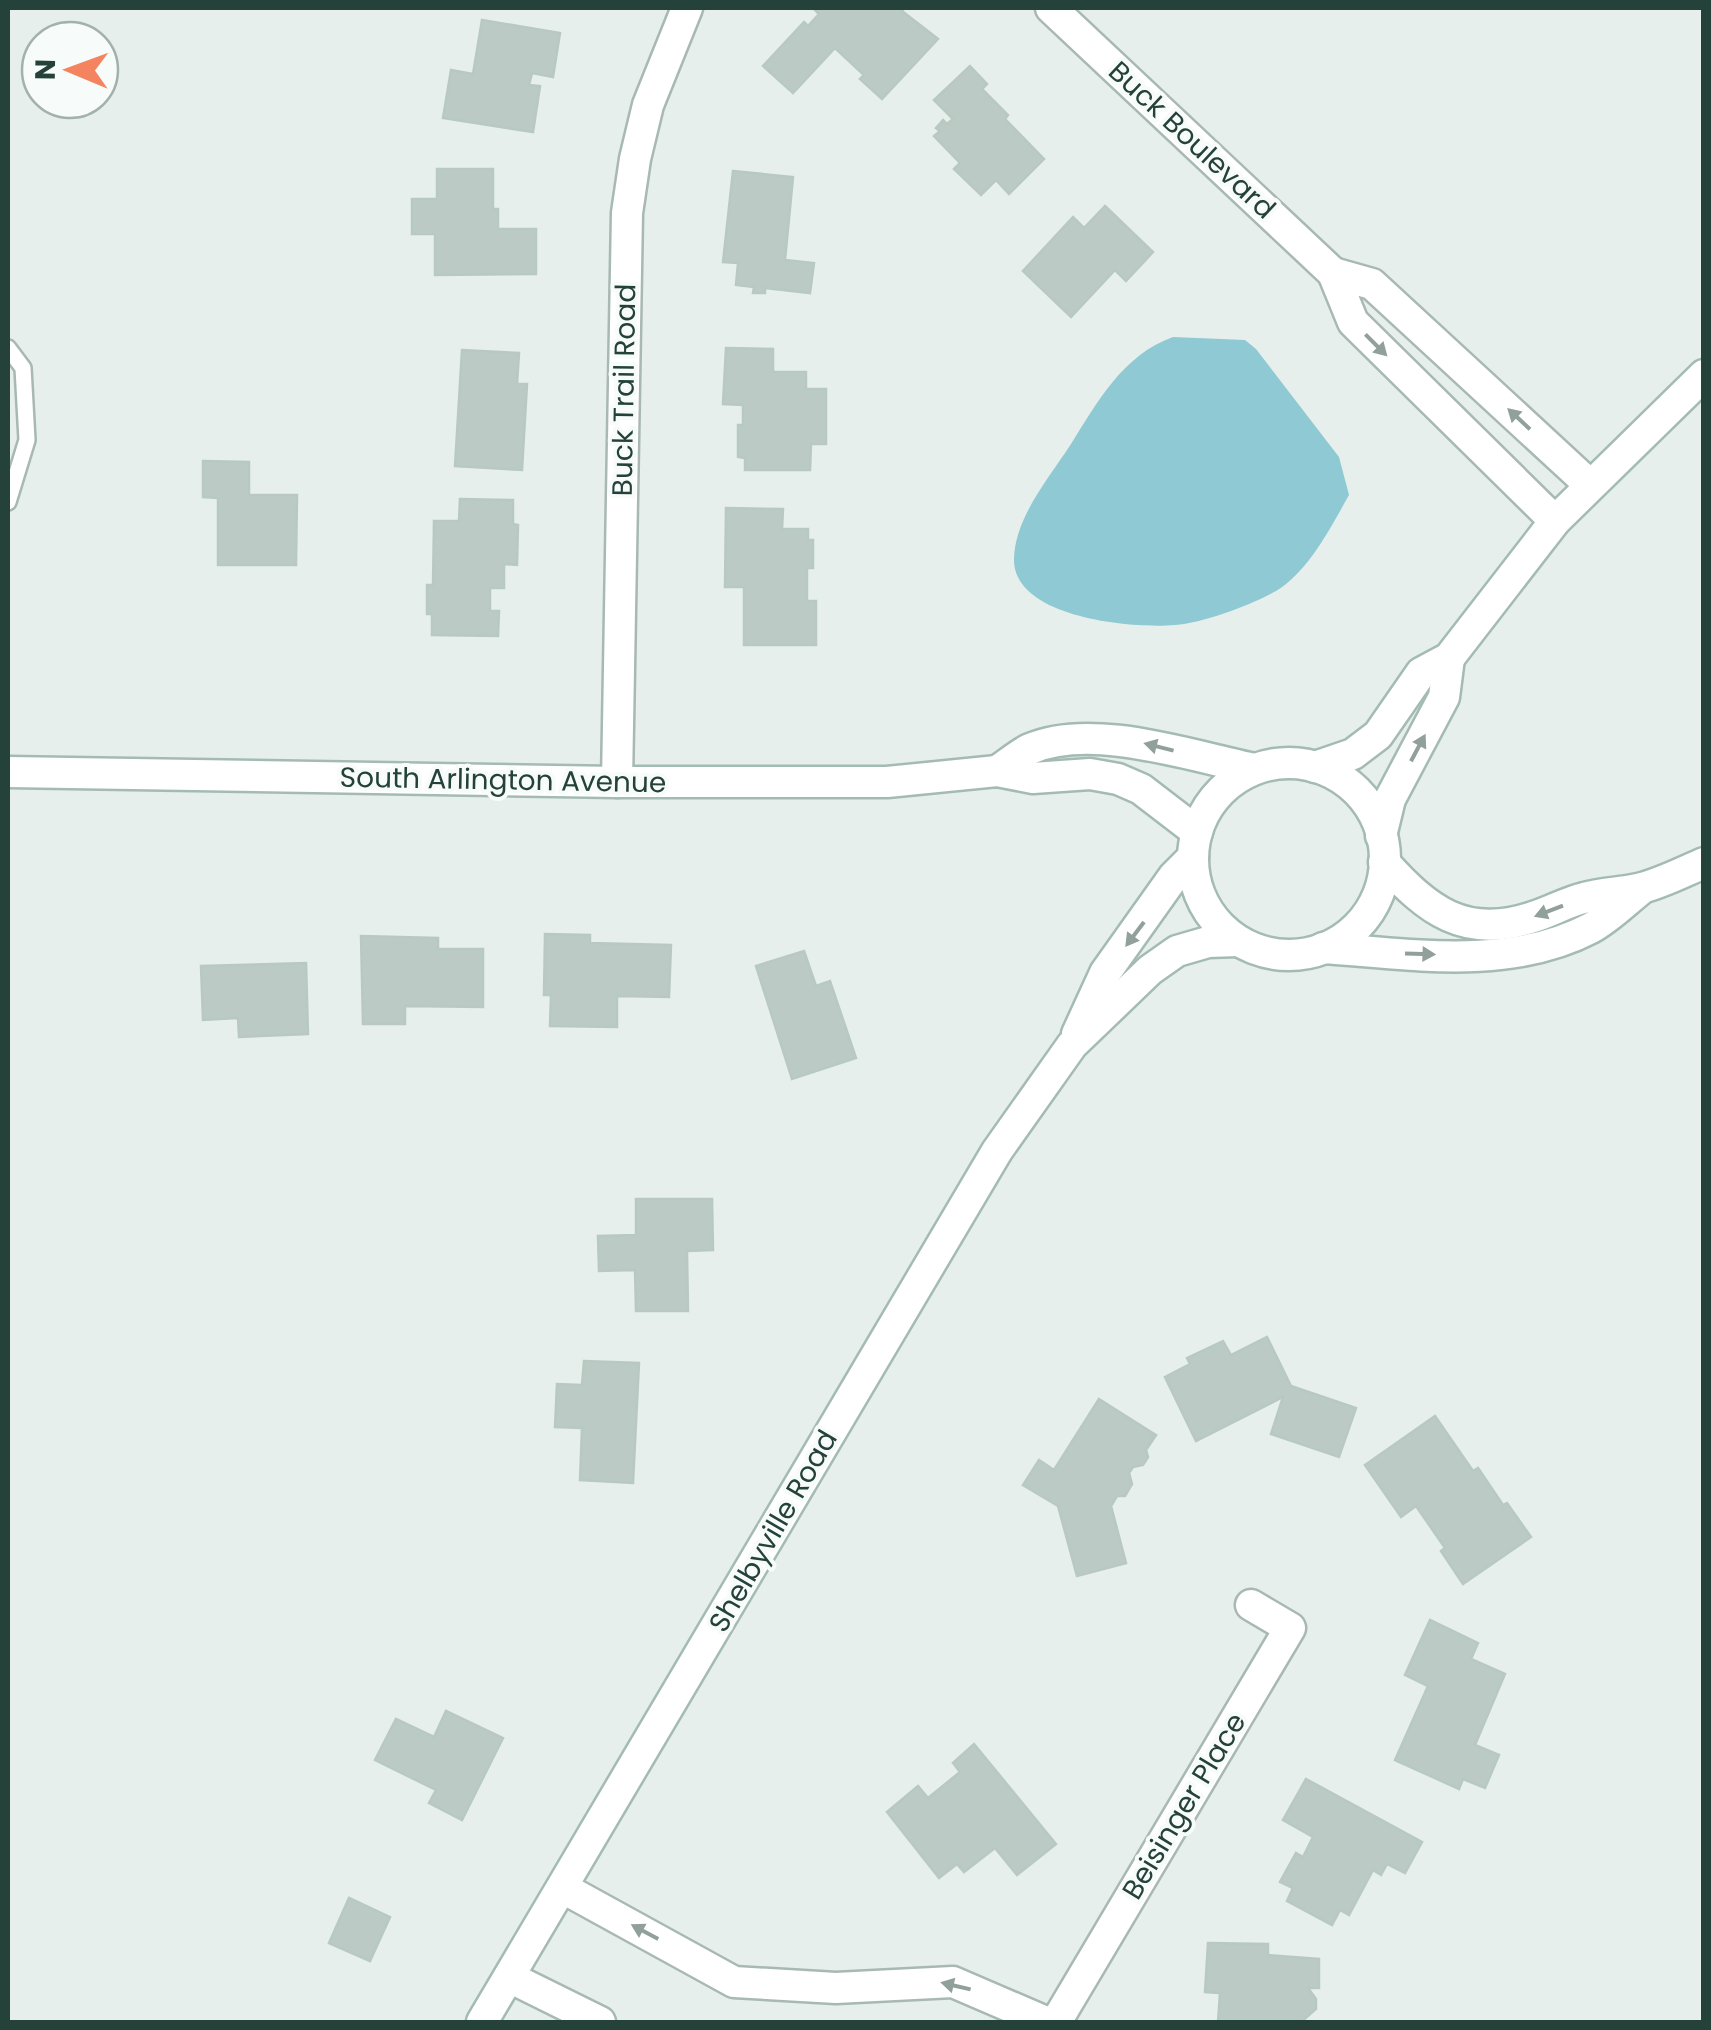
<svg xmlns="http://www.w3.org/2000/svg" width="1711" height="2030" font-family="Poppins,sans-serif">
  <rect width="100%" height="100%" fill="#e6efeb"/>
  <path fill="#8ec9d4" d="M1173,337L1245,340L1256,349L1339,457L1349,495C1331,527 1308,572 1276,591C1251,605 1203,623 1175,625C1132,629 1013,618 1014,559C1015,517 1049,478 1071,444C1098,401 1123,355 1173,337Z"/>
  <g fill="#bbcac4" stroke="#b8c9c2" stroke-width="2.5">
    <polygon points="818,8 904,8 902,11 938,39 882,99 860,79 864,75 835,48 793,93 763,66 804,22 808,26 819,14 815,10"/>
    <polygon points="482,20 560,33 553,77 532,73 529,85 540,86 533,132 443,118 451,70 473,74"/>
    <polygon points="970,66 987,84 982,89 1008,115 1005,119 1044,159 1009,194 996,180 981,195 954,169 960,163 934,136 940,131 936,128 943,120 947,124 953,119 934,100"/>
    <polygon points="437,169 493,169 493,209 498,209 498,229 536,229 536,274 435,275 435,234 412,234 412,199 437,199"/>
    <polygon points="733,171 793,177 785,260 814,263 810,293 765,288 765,293 753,293 754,287 736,285 738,263 723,262"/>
    <polygon points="1105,206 1153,252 1126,281 1115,270 1071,317 1023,271 1073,217 1084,228"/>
    <polygon points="726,348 773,349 773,372 806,372 806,389 826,389 826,444 811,444 810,470 745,470 745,458 738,457 738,425 743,425 743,405 723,404"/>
    <polygon points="462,350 519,353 517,384 527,384 522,470 455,466"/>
    <polygon points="203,461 249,462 249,495 297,495 296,565 218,565 218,498 203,497"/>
    <polygon points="460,499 513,500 513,524 518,525 517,565 504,564 504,588 490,588 490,611 499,611 498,636 432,635 432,614 427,614 427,585 433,585 434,521 459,521"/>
    <polygon points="726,508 783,509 782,529 808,529 808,540 813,540 813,568 807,568 807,601 816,601 816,645 744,645 744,587 725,587"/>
    <polygon points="545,934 590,935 590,943 671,945 669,997 617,996 617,1027 550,1026 551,995 544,995"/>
    <polygon points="361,936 438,938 438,949 483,949 483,1007 405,1006 405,1024 363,1024"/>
    <polygon points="804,951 816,986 830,981 856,1058 792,1079 756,966"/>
    <polygon points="306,963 308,1034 239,1037 238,1018 203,1020 201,966"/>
    <polygon points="636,1199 712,1199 713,1250 687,1251 688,1311 636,1311 635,1270 599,1271 598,1236 636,1235"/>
    <polygon points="1267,1337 1291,1386 1356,1408 1339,1457 1271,1434 1283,1397 1196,1441 1165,1377 1190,1364 1187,1358 1223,1341 1231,1355"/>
    <polygon points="584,1361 639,1363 633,1483 580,1480 582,1428 555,1427 557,1384 582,1385"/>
    <polygon points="1099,1399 1156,1435 1146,1450 1148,1457 1143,1465 1133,1467 1129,1473 1132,1484 1125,1496 1117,1496 1111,1506 1126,1563 1077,1576 1058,1506 1023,1485 1039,1460 1054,1470"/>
    <polygon points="1435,1416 1473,1471 1478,1468 1503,1505 1507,1503 1531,1537 1463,1584 1441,1551 1445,1548 1416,1506 1401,1517 1365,1465"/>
    <polygon points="1430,1620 1478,1643 1471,1659 1505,1674 1475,1745 1499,1755 1485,1788 1463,1779 1459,1789 1395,1760 1428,1686 1405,1675"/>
    <polygon points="446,1711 503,1738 462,1820 429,1803 436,1790 375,1760 396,1719 434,1737"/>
    <polygon points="974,1744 1056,1844 1017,1875 995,1848 964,1872 957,1864 939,1878 887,1812 918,1786 928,1798 960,1772 953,1763"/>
    <polygon points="1306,1779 1422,1842 1405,1873 1387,1864 1381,1875 1373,1870 1349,1915 1340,1910 1332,1925 1287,1901 1293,1888 1280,1882 1296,1853 1303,1857 1313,1837 1283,1820"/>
    <polygon points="349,1898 390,1917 370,1961 329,1943"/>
    <polygon points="1208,1943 1268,1944 1268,1955 1319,1959 1319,1988 1308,1988 1316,1999 1316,2009 1301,2022 1218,2022 1220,1993 1205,1992"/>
  </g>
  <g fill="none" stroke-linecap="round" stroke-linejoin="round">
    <defs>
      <polyline id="service" points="8,348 23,368 27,440 8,502"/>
      <g id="minor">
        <polyline points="1051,8 1333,273"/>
        <polyline points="1555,521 1353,322 1333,273 1372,284 1590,485"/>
        <polyline points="617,782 627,213 635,159 648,105 687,8"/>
        <polyline points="563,1888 734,1982 836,1988 953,1982 1046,2022"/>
        <polyline points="509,1977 600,2022"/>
        <polyline points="1056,2022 1290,1628 1251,1605"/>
      </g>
      <g id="secondary">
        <circle cx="1289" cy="859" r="96"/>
        <polyline points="1315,767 1353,754 1378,735 1421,673 1449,658 1555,521 1704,375"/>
        <path d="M997,771C1008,764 1019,754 1030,749C1092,722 1191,756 1254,769"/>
        <polyline points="8,772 617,782 887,782 997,771 1033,778 1090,774 1118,779 1141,789 1197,832"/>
        <polyline points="1381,836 1390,799 1444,697 1449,658"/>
        <path d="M1384,862C1427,910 1465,940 1533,917C1550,912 1567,902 1584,898C1602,893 1620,893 1638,889C1660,884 1683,872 1704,863"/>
        <path d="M1323,948C1411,954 1509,971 1591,928C1609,918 1624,903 1640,890"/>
        <polyline points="1077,1034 1105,973 1174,876 1193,857"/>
        <polyline points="482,2022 997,1151 1072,1045 1150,970 1177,951 1208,942 1238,941"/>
      </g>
    </defs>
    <use href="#service" stroke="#a8b8b2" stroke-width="20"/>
    <use href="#minor" stroke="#a8b8b2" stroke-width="35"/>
    <use href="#secondary" stroke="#a4bbb3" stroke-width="35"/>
    <use href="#service" stroke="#fff" stroke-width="15"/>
    <use href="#minor" stroke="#fff" stroke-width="30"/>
    <use href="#secondary" stroke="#fff" stroke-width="30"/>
  </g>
  <defs><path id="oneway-solid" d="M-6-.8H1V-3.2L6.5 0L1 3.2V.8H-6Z" transform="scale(2.5)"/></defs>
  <g fill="#92a09c">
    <use href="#oneway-solid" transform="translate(1376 345) rotate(45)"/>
    <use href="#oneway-solid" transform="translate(1519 419) rotate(-137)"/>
    <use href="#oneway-solid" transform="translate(1159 747) rotate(-166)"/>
    <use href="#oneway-solid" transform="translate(1418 748) rotate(-62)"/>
    <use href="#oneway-solid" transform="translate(1549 911) rotate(159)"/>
    <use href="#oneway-solid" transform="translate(1135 934) rotate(127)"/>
    <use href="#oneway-solid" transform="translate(1420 954) rotate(2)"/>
    <use href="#oneway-solid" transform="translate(645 1932) rotate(-152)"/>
    <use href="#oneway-solid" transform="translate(956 1986) rotate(-167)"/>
  </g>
  <g text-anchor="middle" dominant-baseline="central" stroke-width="8" stroke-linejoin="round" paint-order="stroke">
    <g font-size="28" fill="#24423a" stroke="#f7fbf9">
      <text transform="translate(1192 140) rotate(43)">Buck Boulevard</text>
      <text transform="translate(624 390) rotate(-89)">Buck Trail Road</text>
      <text transform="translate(503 780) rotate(1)">South Arlington Avenue</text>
      <text transform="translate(773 1531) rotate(-60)">Shelbyville Road</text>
      <text transform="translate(1184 1806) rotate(-59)">Beisinger Place</text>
    </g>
  </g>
  <rect width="1711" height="2030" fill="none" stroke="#24423a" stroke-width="20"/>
  <g transform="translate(70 70) rotate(271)"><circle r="48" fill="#f7fbf9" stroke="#a3b1ad" stroke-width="2.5"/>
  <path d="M0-8L18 38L0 25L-18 38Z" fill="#f4845f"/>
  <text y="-15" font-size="28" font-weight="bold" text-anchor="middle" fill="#24423a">N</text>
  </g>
</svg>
